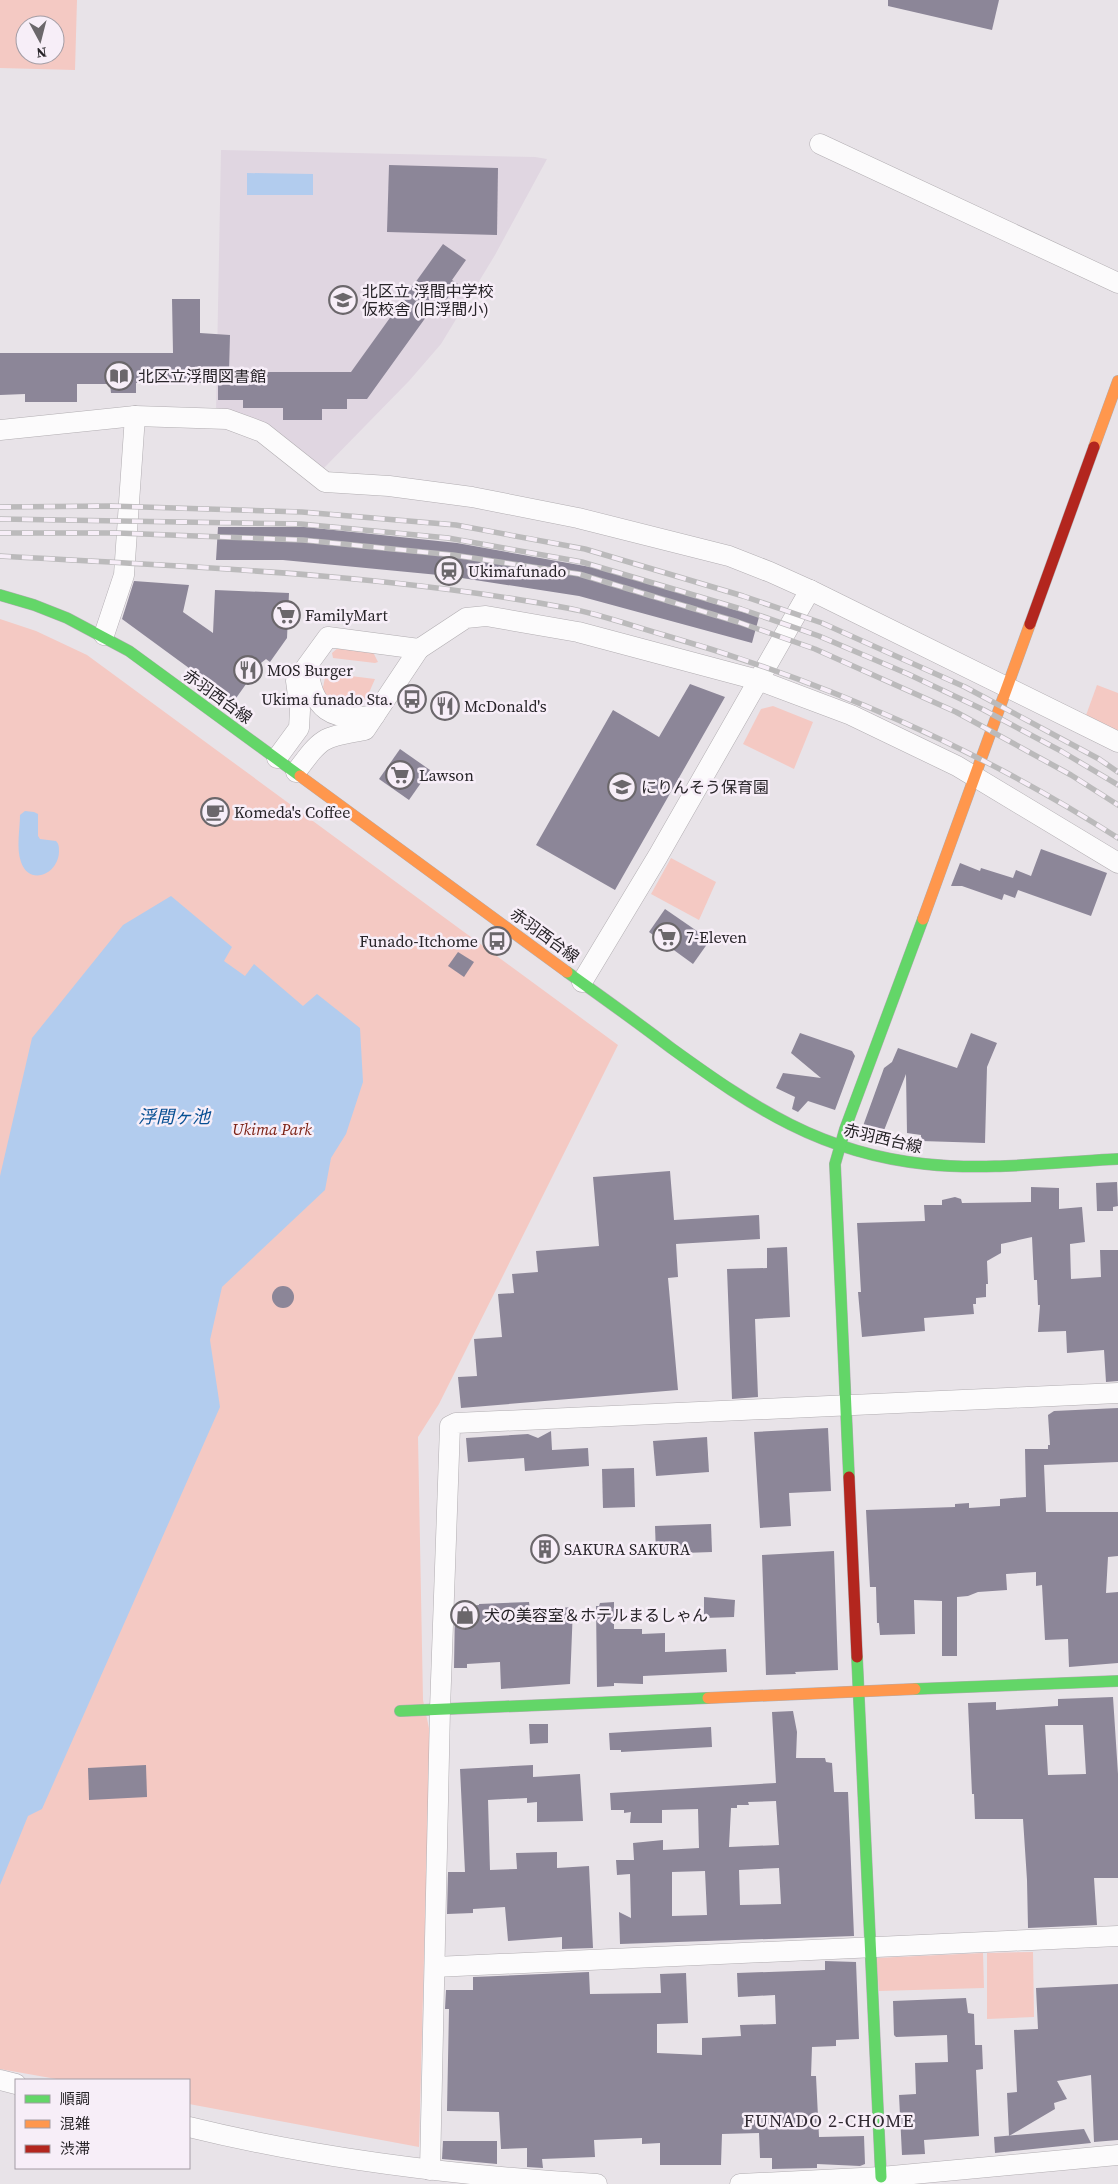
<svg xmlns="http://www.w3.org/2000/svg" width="1118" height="2184" font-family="'Source Serif 4','Noto Sans JP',serif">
  <rect width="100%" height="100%" fill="#e8e3e8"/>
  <polygon fill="#e0d6e1" points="221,150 535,157 547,159 495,255 441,344 409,381 324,468 263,423 216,412"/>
  <g fill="#f4c9c3" fill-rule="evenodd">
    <path d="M0,0H77L75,70L0,68ZM25,25H55V55H25Z"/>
    <polygon points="0,619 36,631 87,655 618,1045 439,1404 418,1437 423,1700 430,1733 419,2147 189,2104 189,2080 62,2080 0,2069"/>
    <polygon points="339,647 372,650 378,662 375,663 333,658 332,653"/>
    <path d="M326,673L375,679C365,702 364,708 337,708L322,692Z"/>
    <polygon points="1097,685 1118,693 1118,731 1085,718"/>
    <polygon points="773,706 813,722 794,769 743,744 761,709"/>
    <polygon points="671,858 716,882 699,920 651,894"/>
    <polygon points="1033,1952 1034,2017 987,2019 987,1953"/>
    <polygon points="983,1953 984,1988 879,1991 876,1958"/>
  </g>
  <g fill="#b2ccee">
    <polygon points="247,173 313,174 313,195 247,195"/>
    <path d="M25,811L34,812L38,814V836L40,839L56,841C59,844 59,847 59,852C58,875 29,886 21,862C16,848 20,829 20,815Z"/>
    <polygon points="171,896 232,947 224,961 245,976 254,964 303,1006 317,994 360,1028 363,1082 346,1134 331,1158 325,1190 222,1287 210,1340 220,1407 42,1809 28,1816 0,1885 0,1176 32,1038 123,925"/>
  </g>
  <g fill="#8c8698" fill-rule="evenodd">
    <polygon points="888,0 999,0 992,30 888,6"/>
    <polygon points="389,165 498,168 497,235 387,232"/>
    <polygon points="443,244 466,260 452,280 458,284 444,303 439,299 367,399 347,399 347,409 322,409 322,420 283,420 283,408 243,408 243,400 218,400 218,383 136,383 136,393 111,393 110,384 77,384 77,402 25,402 25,394 0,395 0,353 173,353 172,299 200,299 200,333 230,335 229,372 351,372"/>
    <polygon points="218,527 305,527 457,543 596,568 759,617 752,643 579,596 449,576 283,560 216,560"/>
    <polygon points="134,581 189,585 183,612 213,633 215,590 289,593 287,638 270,662 266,659 261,663 234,701 122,619"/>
    <polygon points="690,684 725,697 615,890 536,845 613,710 659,737"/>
    <polygon points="400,749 430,770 409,800 379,779"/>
    <polygon points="1041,849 1107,873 1091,916 1018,890 1015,898 1004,894 1002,900 962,886 951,886 960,863 980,871 981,868 1013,878 1016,870 1031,876"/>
    <polygon points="665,909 710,940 693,964 649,932"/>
    <polygon points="458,952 474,962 464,977 448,966"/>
    <polygon points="800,1033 852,1051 855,1056 835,1110 808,1101 798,1112 792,1109 795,1097 776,1088 783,1073 821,1078 791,1053"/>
    <polygon points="971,1033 997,1043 987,1067 985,1143 921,1141 921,1135 907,1133 906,1074 883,1133 863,1126 884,1068 892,1062 898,1048 957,1068"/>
    <polygon points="670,1171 674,1220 759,1215 760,1239 676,1244 678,1277 668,1278 678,1390 461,1408 458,1377 477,1376 474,1339 502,1337 498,1294 514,1293 512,1274 538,1272 536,1251 599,1246 593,1177"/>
    <polygon points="1117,1182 1118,1206 1113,1207 1113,1211 1097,1211 1096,1183"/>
    <polygon points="1031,1187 1059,1188 1059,1209 1082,1207 1085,1242 1070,1244 1071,1279 1101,1277 1100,1250 1118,1250 1118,1381 1106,1382 1104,1350 1067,1353 1066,1331 1038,1332 1040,1305 1038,1305 1037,1280 1034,1280 1032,1237 1001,1244 1001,1253 987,1261 988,1284 986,1284 986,1297 976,1298 976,1304 973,1304 974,1314 924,1318 925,1331 862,1337 858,1292 861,1292 857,1223 925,1221 924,1205 942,1205 942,1200 955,1197 961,1199 962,1203 1031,1202"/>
    <polygon points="787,1247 790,1317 755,1319 758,1397 732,1399 727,1269 767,1268 767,1248"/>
    <circle cx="283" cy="1297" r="11"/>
    <polygon points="1118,1408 1118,1462 1044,1465 1046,1512 1118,1512 1118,1556 1108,1557 1106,1593 1118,1592 1118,1663 1069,1667 1068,1639 1045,1640 1042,1585 1036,1586 1036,1572 1006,1574 1007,1590 978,1592 968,1596 957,1597 957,1656 942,1656 942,1601 914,1600 915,1634 880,1635 879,1623 877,1623 876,1587 870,1587 866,1510 955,1507 955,1504 969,1503 969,1508 1000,1506 1000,1499 1026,1497 1025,1449 1048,1449 1048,1445 1050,1445 1048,1415 1054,1411"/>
    <polygon points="828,1428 831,1491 789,1493 791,1526 760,1528 754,1432"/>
    <polygon points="551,1431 552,1450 588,1448 589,1466 525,1471 524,1458 468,1462 466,1438 528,1434 538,1438"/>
    <polygon points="707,1437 709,1472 656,1476 653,1441"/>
    <polygon points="634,1468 635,1507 603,1508 602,1469"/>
    <polygon points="711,1524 712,1552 656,1554 655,1526"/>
    <polygon points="834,1551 838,1670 795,1672 796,1674 766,1675 762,1555"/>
    <polygon points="704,1597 735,1600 734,1617 704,1618"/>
    <polygon points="529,1602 530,1610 573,1607 570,1684 501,1689 500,1662 467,1664 467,1668 454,1668 455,1607 479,1605 479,1604"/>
    <polygon points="614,1602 614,1629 642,1629 642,1634 665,1633 665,1652 726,1649 727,1672 643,1676 643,1684 614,1683 614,1686 597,1687 596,1606 599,1606 600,1603"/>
    <path d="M1113,1697L1118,1774V1878H1094L1097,1925L1028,1928L1027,1880L1023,1819H975L974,1794H972L968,1703L996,1702V1710L1058,1706V1699ZM1045,1725H1083L1086,1774L1048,1775Z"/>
    <path d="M793,1711L797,1732L796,1758H825L826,1762L832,1763L834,1792H848L854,1936L620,1944L619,1912L631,1918L630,1874L617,1875L616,1860H634L633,1843L663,1840V1850L699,1848L698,1809L662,1810V1823H630L631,1812L624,1813V1810H611L610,1793L776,1783L772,1712ZM776,1801L779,1845L729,1847L731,1808H737V1805H749L748,1802ZM779,1868L781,1904L740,1905L739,1870ZM705,1871L707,1915L672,1916V1872Z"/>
    <polygon points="529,1724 548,1724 548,1743 530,1744"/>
    <polygon points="711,1727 712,1747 621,1752 621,1750 610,1750 609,1733"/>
    <polygon points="146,1765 147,1797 89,1800 88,1768"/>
    <polygon points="533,1765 533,1777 580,1774 583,1821 537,1822 537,1802 527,1803 527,1798 488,1800 490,1870 517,1869 516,1853 557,1852 557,1868 589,1866 593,1948 562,1949 562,1937 508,1941 505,1907 473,1909 473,1913 447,1914 448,1872 465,1872 460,1769"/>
    <polygon points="825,1961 856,1962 859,2039 836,2040 836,2046 812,2047 811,2076 816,2076 819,2137 864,2136 865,2164 860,2166 817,2164 817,2168 772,2169 772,2158 760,2158 759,2133 722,2134 721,2165 660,2165 660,2143 642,2144 642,2138 594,2140 595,2157 542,2159 543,2168 527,2167 527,2148 501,2149 499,2112 447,2111 449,2009 445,2009 446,1990 473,1990 473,1977 589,1972 590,1994 661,1993 660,1974 686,1973 688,2023 657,2024 657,2053 702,2055 702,2038 741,2036 740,2025 776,2024 775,1995 738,1997 737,1973 825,1970"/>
    <polygon points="1118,1984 1118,2140 1094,2142 1091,2075 1057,2081 1067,2099 1054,2103 1055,2109 1009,2136 1007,2093 1017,2092 1014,2030 1038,2029 1036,1988"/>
    <polygon points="966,1998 968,2013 974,2014 975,2045 982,2045 983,2069 976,2070 979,2136 924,2140 925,2154 902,2155 899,2095 916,2094 915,2063 948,2062 947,2035 896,2037 894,2035 893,2001"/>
    <polygon points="1084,2129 1091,2143 995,2153 994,2137"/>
    <polygon points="443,2141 497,2141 497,2164 442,2159"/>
  </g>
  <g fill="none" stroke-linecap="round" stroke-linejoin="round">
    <defs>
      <g id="street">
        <polyline points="820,144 1118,283"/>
        <polyline points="0,430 135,416 227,419 262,432 325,482 389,486 472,497 578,518 729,556 770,572 810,590 1118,742"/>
        <polyline points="104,635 124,575 135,416"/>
        <polyline points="419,649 466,618 486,616 578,632 758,680 851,715 957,766 1118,863"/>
        <path d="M308,665C311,710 332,723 375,715"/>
        <path d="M277,758L299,728L300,710L296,681L328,637L419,649L365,730C321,738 323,736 296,772"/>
        <polyline points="582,982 658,856 810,590"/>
        <polyline points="435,1967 1118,1936"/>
        <polyline points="0,2080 16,2084"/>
        <path d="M189,2127C323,2160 459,2176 597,2184"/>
        <polyline points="430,2170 440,1709 450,1426 456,1423 1118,1393"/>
        <polyline points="740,2184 881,2177 1118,2155"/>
      </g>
      <g id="fast">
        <polyline points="0,595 34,605 67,618 129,651 300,776"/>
        <path d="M567,972C602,997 637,1022 671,1048C754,1108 821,1153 925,1164C989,1171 1054,1162 1118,1159"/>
        <polyline points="849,1477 835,1164 845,1129 923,919"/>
        <polyline points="857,1657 881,2177"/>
        <polyline points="915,1689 1118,1681"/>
        <polyline points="400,1711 708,1698"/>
      </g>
      <g id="slow">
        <polyline points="1094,447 1118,381"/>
        <polyline points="300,776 567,972"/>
        <polyline points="923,919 1030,624"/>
        <polyline points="708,1698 915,1689"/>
      </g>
      <g id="jam">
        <polyline points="1030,624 1094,447"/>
        <polyline points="849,1477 857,1657"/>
      </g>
    </defs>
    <use href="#street" stroke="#b1adb1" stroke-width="21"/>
    <use href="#fast" stroke="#b1adb1" stroke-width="12"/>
    <use href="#slow" stroke="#b1adb1" stroke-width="12"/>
    <use href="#jam" stroke="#b1adb1" stroke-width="12"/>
    <use href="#street" stroke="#fcfbfc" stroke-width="20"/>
    <use href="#fast" stroke="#63d668" stroke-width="11"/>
    <use href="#slow" stroke="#ff974d" stroke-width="11"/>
    <use href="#jam" stroke="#b3261e" stroke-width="11"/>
    <defs>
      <g id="rail">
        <polyline points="0,507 110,506 302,512 456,525 585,549 743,596 822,623 965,687 1099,759 1118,772"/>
        <polyline points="0,519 301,524 448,538 582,562 741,609 819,636 908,674 984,710 1061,751 1118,785"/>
        <polyline points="0,533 117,533 303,540 453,555 579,574 738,622 815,649 956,712 1071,775 1118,805"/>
        <path d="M0,556C189,567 381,573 567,608C600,614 632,626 664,635C821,680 980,749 1118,838"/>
      </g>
    </defs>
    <use href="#rail" stroke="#bbbabb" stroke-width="5.5"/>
    <use href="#rail" stroke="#f7eef8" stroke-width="4" stroke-dasharray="11" stroke-linecap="butt"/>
  </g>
  <defs>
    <symbol id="school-ring" viewBox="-11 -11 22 22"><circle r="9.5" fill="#f7eef8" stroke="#6b676b" stroke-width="1.5"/><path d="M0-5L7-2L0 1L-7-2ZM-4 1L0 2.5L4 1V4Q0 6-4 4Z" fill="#6b676b"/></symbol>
    <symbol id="library-ring" viewBox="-11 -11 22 22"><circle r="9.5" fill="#f7eef8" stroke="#6b676b" stroke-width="1.5"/><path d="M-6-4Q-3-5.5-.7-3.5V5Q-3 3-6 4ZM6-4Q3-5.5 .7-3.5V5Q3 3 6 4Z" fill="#6b676b"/></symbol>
    <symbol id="station-ring" viewBox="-11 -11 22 22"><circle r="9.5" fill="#f7eef8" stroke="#6b676b" stroke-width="1.5"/><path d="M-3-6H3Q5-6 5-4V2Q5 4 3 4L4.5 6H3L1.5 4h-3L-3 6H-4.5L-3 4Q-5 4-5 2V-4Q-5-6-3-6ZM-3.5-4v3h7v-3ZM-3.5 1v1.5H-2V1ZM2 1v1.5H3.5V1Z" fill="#6b676b"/></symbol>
    <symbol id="supermarket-ring" viewBox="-11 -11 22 22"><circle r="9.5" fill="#f7eef8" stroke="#6b676b" stroke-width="1.5"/><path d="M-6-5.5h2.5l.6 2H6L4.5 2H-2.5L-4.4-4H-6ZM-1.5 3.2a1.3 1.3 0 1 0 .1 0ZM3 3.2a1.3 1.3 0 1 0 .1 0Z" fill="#6b676b"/></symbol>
    <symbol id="restaurant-ring" viewBox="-11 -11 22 22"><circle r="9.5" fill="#f7eef8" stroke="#6b676b" stroke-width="1.5"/><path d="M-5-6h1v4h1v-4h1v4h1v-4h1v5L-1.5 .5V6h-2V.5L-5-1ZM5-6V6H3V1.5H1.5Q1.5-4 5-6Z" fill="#6b676b"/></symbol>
    <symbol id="bus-ring" viewBox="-11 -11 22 22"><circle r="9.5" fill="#f7eef8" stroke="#6b676b" stroke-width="1.5"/><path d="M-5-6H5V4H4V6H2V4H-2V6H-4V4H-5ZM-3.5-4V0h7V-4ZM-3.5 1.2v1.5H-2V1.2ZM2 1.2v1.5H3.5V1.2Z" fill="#6b676b"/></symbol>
    <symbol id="cafe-ring" viewBox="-11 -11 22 22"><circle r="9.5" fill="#f7eef8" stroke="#6b676b" stroke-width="1.5"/><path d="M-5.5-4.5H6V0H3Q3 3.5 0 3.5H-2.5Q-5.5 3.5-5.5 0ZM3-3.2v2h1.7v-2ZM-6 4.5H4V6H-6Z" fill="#6b676b"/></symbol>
    <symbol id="building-ring" viewBox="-11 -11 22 22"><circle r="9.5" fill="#f7eef8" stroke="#6b676b" stroke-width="1.5"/><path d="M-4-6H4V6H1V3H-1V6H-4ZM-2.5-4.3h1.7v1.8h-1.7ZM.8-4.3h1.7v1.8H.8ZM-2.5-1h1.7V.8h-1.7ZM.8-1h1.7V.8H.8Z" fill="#6b676b"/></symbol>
    <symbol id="shop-ring" viewBox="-11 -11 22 22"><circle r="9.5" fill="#f7eef8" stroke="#6b676b" stroke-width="1.5"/><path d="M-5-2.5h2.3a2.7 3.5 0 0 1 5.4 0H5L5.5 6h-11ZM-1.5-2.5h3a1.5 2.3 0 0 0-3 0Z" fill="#6b676b"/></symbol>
  </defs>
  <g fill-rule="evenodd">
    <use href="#school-ring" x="327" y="284" width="32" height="32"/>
    <use href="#library-ring" x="103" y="360" width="32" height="32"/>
    <use href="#station-ring" x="433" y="555" width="32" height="32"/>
    <use href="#supermarket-ring" x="270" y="599" width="32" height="32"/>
    <use href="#restaurant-ring" x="232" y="654" width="32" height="32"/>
    <use href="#bus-ring" x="396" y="683" width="32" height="32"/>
    <use href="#restaurant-ring" x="429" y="690" width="32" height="32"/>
    <use href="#supermarket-ring" x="384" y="759" width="32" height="32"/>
    <use href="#school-ring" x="606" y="771" width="32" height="32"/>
    <use href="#cafe-ring" x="199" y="796" width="32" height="32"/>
    <use href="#supermarket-ring" x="651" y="921" width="32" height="32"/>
    <use href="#bus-ring" x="481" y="925" width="32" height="32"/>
    <use href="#building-ring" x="529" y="1533" width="32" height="32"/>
    <use href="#shop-ring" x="449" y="1599" width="32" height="32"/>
  </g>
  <g text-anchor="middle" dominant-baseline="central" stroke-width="5" stroke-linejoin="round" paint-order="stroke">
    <g font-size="16" fill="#272428" stroke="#f7eef8" text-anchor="start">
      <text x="362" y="291">北区立 浮間中学校<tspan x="362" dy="18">仮校舎 (旧浮間小)</tspan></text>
      <text x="138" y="376">北区立浮間図書館</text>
      <text x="468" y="571">Ukimafunado</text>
      <text x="305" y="615">FamilyMart</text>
      <text x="267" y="670">MOS Burger</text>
      <text x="393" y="699" text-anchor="end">Ukima funado Sta.</text>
      <text x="464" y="706">McDonald's</text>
      <text x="419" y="775">Lawson</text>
      <text x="641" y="787">にりんそう保育園</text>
      <text x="234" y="812">Komeda's Coffee</text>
      <text x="686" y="937">7-Eleven</text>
      <text x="478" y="941" text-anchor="end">Funado-Itchome</text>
      <text x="564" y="1549">SAKURA SAKURA</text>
      <text x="484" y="1615">犬の美容室＆ホテルまるしゃん</text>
    </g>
    <g font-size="16" fill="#272428" stroke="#f7eef8">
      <text transform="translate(218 696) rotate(36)">赤羽西台線</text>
      <text transform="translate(545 935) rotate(36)">赤羽西台線</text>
      <text transform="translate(883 1138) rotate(13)">赤羽西台線</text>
    </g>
    <g font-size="16" font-style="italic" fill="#7c2013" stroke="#f7eef8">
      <text x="272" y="1129">Ukima Park</text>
    </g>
    <g font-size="18" font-style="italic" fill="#074f93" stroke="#f7eef8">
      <text x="174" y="1116">浮間ヶ池</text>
    </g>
    <g font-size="18" letter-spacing="1" fill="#302931" stroke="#f7eef8">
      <text x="829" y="2120">FUNADO 2-CHOME</text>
    </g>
  </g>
  <rect x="15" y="2079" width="175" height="90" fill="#f7eef8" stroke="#a49da5"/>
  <rect x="25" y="2095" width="25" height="8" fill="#63d668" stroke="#a49da5"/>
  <text x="60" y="2104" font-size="15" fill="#272428">順調</text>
  <rect x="25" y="2120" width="25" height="8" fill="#ff974d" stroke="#a49da5"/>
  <text x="60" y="2129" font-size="15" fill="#272428">混雑</text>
  <rect x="25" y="2145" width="25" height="8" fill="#b3261e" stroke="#a49da5"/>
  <text x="60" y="2154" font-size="15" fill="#272428">渋滞</text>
  <g transform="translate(40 40) rotate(173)"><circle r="24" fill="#f7eef8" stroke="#a49da5"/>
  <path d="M0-4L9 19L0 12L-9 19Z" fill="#6b676b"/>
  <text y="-8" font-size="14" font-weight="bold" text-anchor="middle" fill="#272428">N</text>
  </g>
</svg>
